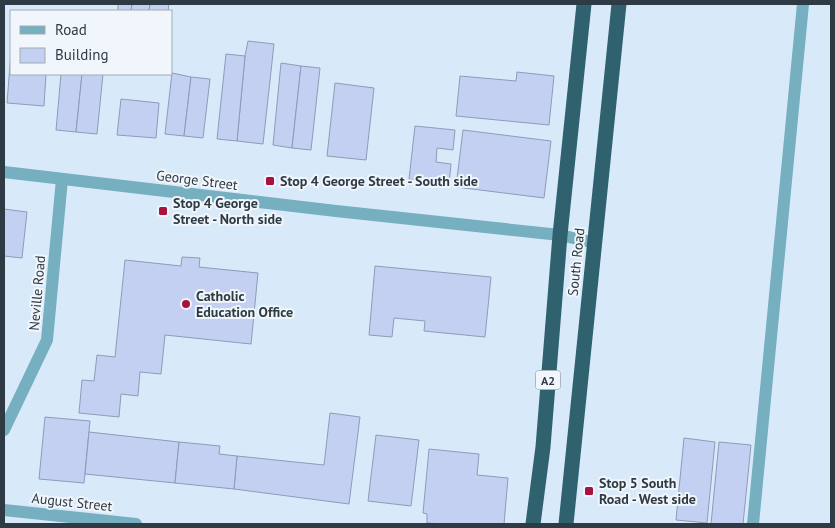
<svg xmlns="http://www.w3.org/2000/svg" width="835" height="528" font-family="'PT Sans',sans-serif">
  <rect width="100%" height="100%" fill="#d8eafa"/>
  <g fill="#c4d0f1" stroke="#8f9ab9">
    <polygon points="118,4 132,4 131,11 118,11"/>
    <polygon points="132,4 150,4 149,11 131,11"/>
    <polygon points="150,4 169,4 168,11 149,11"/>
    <polygon points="248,41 274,44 263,144 237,141 245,56"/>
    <polygon points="11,52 11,74 46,74 44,106 7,103"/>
    <polygon points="226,54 245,56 237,141 217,139"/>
    <polygon points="281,63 301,66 292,148 273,145"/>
    <polygon points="301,66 320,68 311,150 292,148"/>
    <polygon points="517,72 554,76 549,125 456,116 460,76 516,81"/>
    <polygon points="172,73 191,77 184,136 165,134"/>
    <polygon points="61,74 82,74 76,132 56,130"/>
    <polygon points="82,74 103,74 97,134 76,132"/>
    <polygon points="191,77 210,79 203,138 184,136"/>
    <polygon points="335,83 374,88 366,160 327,156"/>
    <polygon points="121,99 159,103 156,138 117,135"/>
    <polygon points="415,126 455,130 453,150 437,148 436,162 451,164 449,184 409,179"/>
    <polygon points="463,130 551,141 544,198 456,187"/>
    <polygon points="4,209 27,212 22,258 4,256"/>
    <polygon points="182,257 200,258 199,267 258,273 251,344 165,335 161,374 140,372 138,396 121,394 119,417 79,413 82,380 94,381 97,355 115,357 125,260 181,266"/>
    <polygon points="375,266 491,277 485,337 424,331 425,321 394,318 392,337 369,335"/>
    <polygon points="330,413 360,417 349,504 234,489 237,456 324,465"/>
    <polygon points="45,417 90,421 84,483 39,479"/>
    <polygon points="89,432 179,442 175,483 85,474"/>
    <polygon points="376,435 419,440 411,506 368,501"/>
    <polygon points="684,438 715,442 707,523 676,520"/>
    <polygon points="179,442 220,446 219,454 237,456 234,489 175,483"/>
    <polygon points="719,442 751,445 743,524 711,524"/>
    <polygon points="429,449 479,454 477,475 508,478 504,524 444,524 427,523 427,514 423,513"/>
  </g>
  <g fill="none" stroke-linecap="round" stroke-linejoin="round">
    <g stroke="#75afc0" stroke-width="12">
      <polyline points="4,172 336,211 560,235 595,243"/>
      <polyline points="4,430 47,340 62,179"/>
      <polyline points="4,510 136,524"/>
      <polyline points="753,524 803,4"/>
    </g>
    <g stroke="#2f616f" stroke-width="15">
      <polyline points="533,524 543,447 560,235 584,4"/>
      <polyline points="566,524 619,4"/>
    </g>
  </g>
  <g fill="#a9123c" stroke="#f0f6fb" stroke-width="2">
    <rect x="265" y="176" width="10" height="10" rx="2.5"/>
    <rect x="158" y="206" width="10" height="10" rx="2.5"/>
    <circle cx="186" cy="304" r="5"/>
    <rect x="584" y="486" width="10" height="10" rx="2.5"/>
  </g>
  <g text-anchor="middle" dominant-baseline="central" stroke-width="4" stroke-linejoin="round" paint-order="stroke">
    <rect fill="#f0f6fb" stroke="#68727b" stroke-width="1" x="535.5" y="370.5" width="25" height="19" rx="4"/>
    <g font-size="12" font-weight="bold" fill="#2e3a44">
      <text x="548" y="380">A2</text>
    </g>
    <g font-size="14" fill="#2e3a44" stroke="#f0f6fb">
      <text transform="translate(197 180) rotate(7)">George Street</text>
      <text transform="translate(576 262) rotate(-84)">South Road</text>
      <text transform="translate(37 293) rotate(-85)">Neville Road</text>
      <text transform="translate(72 502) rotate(6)">August Street</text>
    </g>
    <g font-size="14" font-weight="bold" fill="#2e3a44" stroke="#f0f6fb" text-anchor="start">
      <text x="280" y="181">Stop 4 George Street - South side</text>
      <text x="173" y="203">Stop 4 George<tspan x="173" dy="16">Street - North side</tspan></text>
      <text x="196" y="296">Catholic<tspan x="196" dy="16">Education Office</tspan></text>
      <text x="599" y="483">Stop 5 South<tspan x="599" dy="16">Road - West side</tspan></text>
    </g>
  </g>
  <rect width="835" height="528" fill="none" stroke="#2e3a44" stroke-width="10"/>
  <rect x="10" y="10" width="162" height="65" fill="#f0f6fb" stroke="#a2abb2"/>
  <rect x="20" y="26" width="25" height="8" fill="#75afc0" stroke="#a2abb2"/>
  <text x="55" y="35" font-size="15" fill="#2e3a44">Road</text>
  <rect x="20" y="48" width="25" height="15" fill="#c4d0f1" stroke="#a2abb2"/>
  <text x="55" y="60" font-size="15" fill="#2e3a44">Building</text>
</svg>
